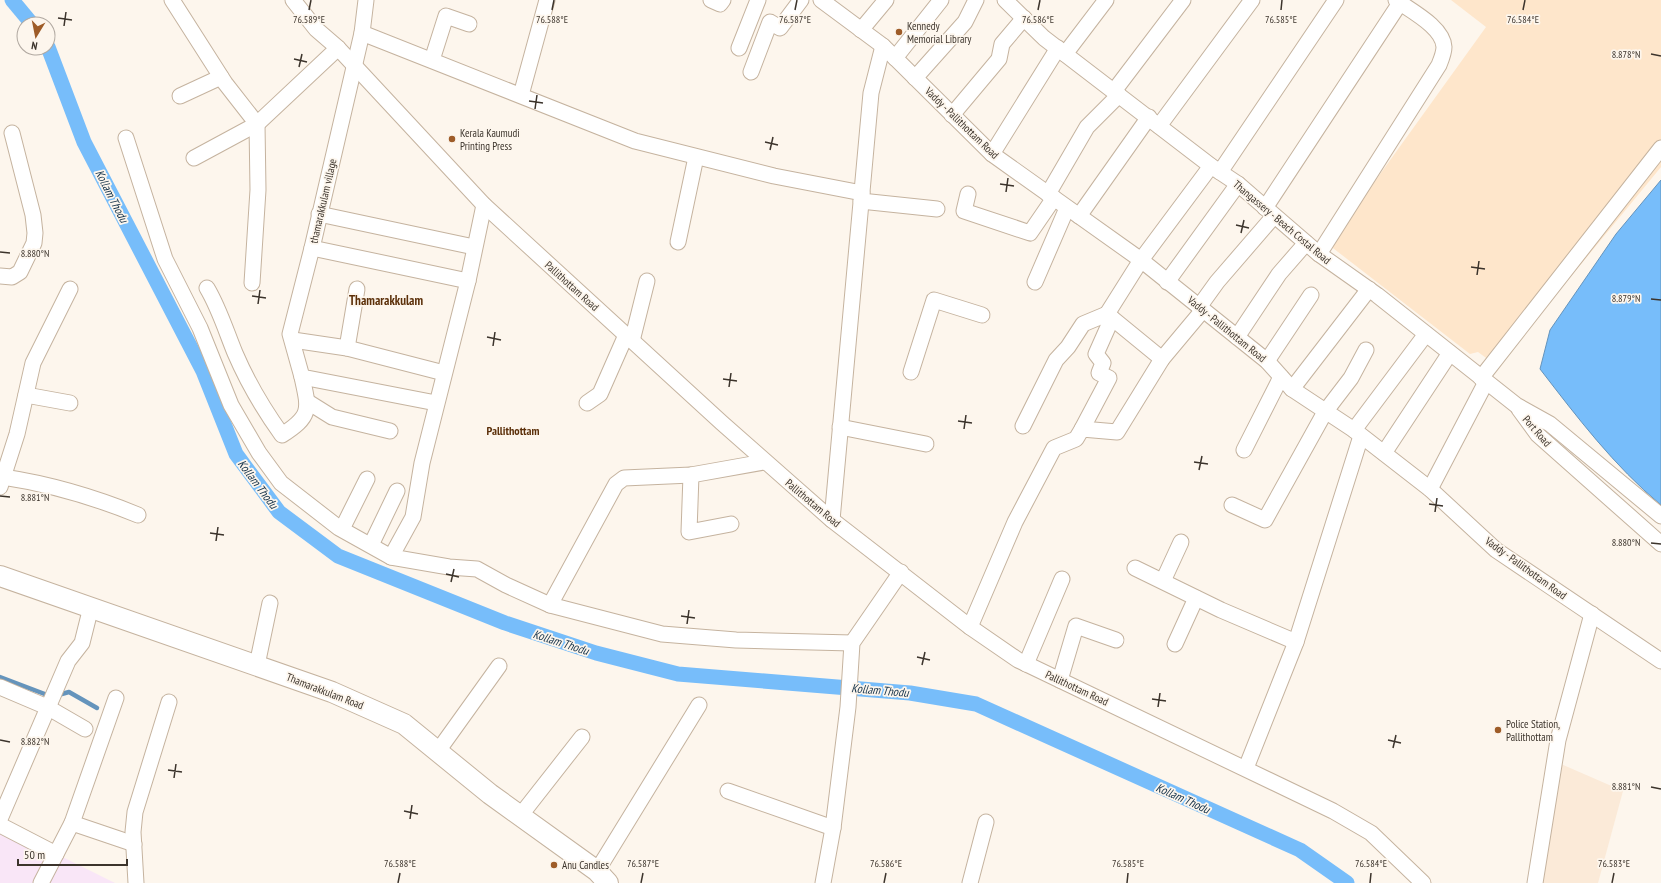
<svg xmlns="http://www.w3.org/2000/svg" width="1661" height="883" font-family="'PT Sans Narrow',sans-serif">
  <rect width="100%" height="100%" fill="#fdf6ed"/>
  <polygon fill="#f9e6f7" points="0,826 115,883 0,883"/>
  <polygon fill="#fee6cb" points="1451,0 1661,0 1661,167 1497,366 1478,352 1470,354 1329,245 1486,27"/>
  <polygon fill="#fbead8" points="1561,764 1623,791 1598,883 1539,883"/>
  <path fill="#77bdfa" stroke="#6594bc" d="M1661,180V505C1614,466 1577,417 1540,369L1550,330L1616,234Z"/>
  <g fill="none" stroke-linecap="round" stroke-linejoin="round">
    <g stroke="#6594bc" stroke-width="4.5">
      <polyline points="0,677 50,696"/>
      <polyline points="58,695 69,692 97,708"/>
    </g>
    <g stroke="#77bdfa" stroke-width="15">
      <polyline points="12,0 32,24"/>
      <polyline points="48,47 84,142 203,371 236,454 279,512 338,556 505,623 596,653 678,674 910,693 976,704 1300,850 1347,883"/>
    </g>
    <defs>
      <g id="minor">
        <polyline points="172,0 225,83 257,124 258,190 252,283"/>
        <polyline points="293,0 316,29 338,48 484,205 722,423 832,520 970,627 1018,660 1333,811 1371,833 1423,883"/>
        <polyline points="366,0 362,33 312,248 290,334 302,377 436,403"/>
        <polyline points="711,0 720,4 723,0"/>
        <polyline points="821,0 883,46 992,154 1141,260 1267,361 1292,389 1354,430 1430,489 1496,550 1661,661"/>
        <polyline points="1005,0 1044,38 1211,166 1238,184 1319,254 1377,295 1516,405 1550,424 1661,516"/>
        <polyline points="861,30 886,0"/>
        <polyline points="362,33 635,141 774,176 862,193"/>
        <polyline points="739,48 758,0"/>
        <polyline points="1065,54 1106,0"/>
        <polyline points="895,58 941,0"/>
        <polyline points="432,60 446,16 469,24"/>
        <polyline points="751,72 770,22 780,28 801,0"/>
        <polyline points="915,78 965,22 976,0"/>
        <polyline points="1114,91 1183,0"/>
        <polyline points="521,95 547,0"/>
        <polyline points="180,96 221,77"/>
        <polyline points="952,115 999,59 1002,44 1024,18"/>
        <polyline points="1159,126 1252,0"/>
        <polyline points="126,138 165,259 200,328 231,405 259,453 281,483 339,528 391,557 449,567 477,569 506,585 550,605 662,634 736,640 852,643"/>
        <polyline points="992,154 1058,48"/>
        <polyline points="194,158 257,124 338,48"/>
        <polyline points="1220,172 1336,0"/>
        <polyline points="968,194 964,211 1030,233 1054,198"/>
        <polyline points="1048,194 1087,127 1119,95"/>
        <polyline points="861,201 937,209"/>
        <polyline points="1265,208 1400,3"/>
        <polyline points="319,214 474,247"/>
        <polyline points="1079,216 1149,117"/>
        <polyline points="678,242 696,157"/>
        <polyline points="312,248 468,281"/>
        <path d="M1319,254L1439,65C1441,60 1444,53 1444,47C1443,27 1411,11 1396,0"/>
        <polyline points="0,276 12,277 20,272 34,243 35,233 33,215 12,133"/>
        <polyline points="1035,282 1067,208"/>
        <polyline points="1167,282 1238,184"/>
        <path d="M207,288C219,308 226,331 235,353C247,381 264,410 282,435C312,416 309,409 302,377"/>
        <polyline points="1199,307 1217,282 1274,216"/>
        <polyline points="1107,314 1141,260 1211,166"/>
        <polyline points="1237,337 1279,274 1306,243"/>
        <polyline points="293,340 347,348 444,373"/>
        <polyline points="632,341 647,281"/>
        <polyline points="347,348 357,289"/>
        <polyline points="1267,361 1311,295"/>
        <polyline points="911,372 934,300 982,315"/>
        <polyline points="1481,378 1661,148"/>
        <polyline points="1292,389 1369,289"/>
        <polyline points="26,395 70,403"/>
        <polyline points="308,402 332,417 390,431"/>
        <polyline points="587,403 600,394 626,335"/>
        <polyline points="1519,409 1538,435 1661,544"/>
        <polyline points="1023,426 1056,360 1068,347 1083,324 1107,314 1162,359"/>
        <polyline points="840,427 926,444"/>
        <polyline points="1082,429 1109,378 1099,373 1103,363 1096,354 1112,318"/>
        <polyline points="1354,430 1426,334"/>
        <polyline points="1244,450 1281,377"/>
        <polyline points="1384,453 1450,353"/>
        <polyline points="691,475 689,532 731,524"/>
        <path d="M3,477C50,484 94,497 138,515"/>
        <polyline points="0,487 17,434 33,363 70,289"/>
        <polyline points="1430,489 1486,382"/>
        <polyline points="1232,505 1265,520 1325,412 1351,378 1366,350"/>
        <polyline points="832,520 871,93 883,46"/>
        <polyline points="342,529 367,479"/>
        <polyline points="371,545 397,491"/>
        <polyline points="391,557 413,517 422,463 468,281 484,205"/>
        <polyline points="1135,568 1221,610 1296,642"/>
        <polyline points="1163,581 1181,542"/>
        <polyline points="550,605 616,484 624,478 691,475 764,462"/>
        <polyline points="970,627 1015,522 1054,448 1076,439 1082,429 1117,432 1162,359 1203,310"/>
        <polyline points="1175,644 1196,598"/>
        <polyline points="1026,664 1062,579"/>
        <polyline points="257,665 270,603"/>
        <polyline points="1060,680 1076,626 1116,640"/>
        <polyline points="0,687 47,707 85,729"/>
        <polyline points="438,751 499,666"/>
        <polyline points="1246,768 1296,642 1361,436"/>
        <polyline points="728,791 833,828"/>
        <polyline points="520,816 582,737"/>
        <polyline points="0,819 68,661 82,643 89,615"/>
        <polyline points="72,823 116,698"/>
        <polyline points="0,825 56,854"/>
        <polyline points="597,871 699,705"/>
        <polyline points="41,883 72,823 134,844"/>
        <polyline points="136,883 133,832 135,812 169,702"/>
        <polyline points="823,883 833,828 848,707 852,643 901,572"/>
        <polyline points="970,883 986,822"/>
        <polyline points="1535,883 1558,740 1592,614"/>
      </g>
      <polyline id="major" points="0,576 332,692 404,724 490,794 597,871 608,883"/>
    </defs>
    <use href="#minor" stroke="#c5b39f" stroke-width="17"/>
    <use href="#major" stroke="#c5b39f" stroke-width="22"/>
    <use href="#minor" stroke="#fff" stroke-width="15"/>
    <use href="#major" stroke="#fff" stroke-width="20"/>
  </g>
  <path fill="none" stroke="#3c342c" stroke-width="1.5" d="M309,10L311,0M552,10L554,0M795,10L797,0M1038,10L1040,0M1281,10L1282,0M1523,10L1525,0M58,18L72,20M64,26L66,12M1651,54L1661,56M294,59L307,62M299,67L302,54M529,101L543,103M535,109L537,95M765,142L778,145M770,150L773,137M1000,184L1014,186M1006,192L1008,178M1236,225L1249,228M1241,233L1244,220M0,252L10,253M1471,267L1485,269M1477,275L1479,261M252,296L266,298M1651,299L1661,300M258,304L260,290M487,337L501,340M493,346L495,332M723,379L737,381M729,387L731,373M958,421L972,423M964,429L966,415M1194,462L1208,464M1199,470L1202,456M0,496L10,497M1429,504L1443,506M1435,512L1437,498M210,533L224,535M216,541L218,527M1651,543L1661,544M446,574L459,577M451,582L454,569M681,616L695,618M687,624L689,610M917,657L930,660M922,665L925,652M1152,699L1166,701M1158,707L1160,693M0,740L10,742M1388,740L1401,743M1393,748L1396,735M168,770L182,772M174,778L176,764M1651,787L1661,789M404,811L418,814M410,819L412,805M398,883L400,873M641,883L643,873M884,883L886,873M1127,883L1128,873M1370,883L1371,873M1612,883L1614,873"/>
  <g fill="#9e5c28" stroke="#fdf6ed" stroke-width="1.5">
    <circle cx="899" cy="32" r="4"/>
    <circle cx="452" cy="139" r="4"/>
    <circle cx="1498" cy="730" r="4"/>
    <circle cx="554" cy="865" r="4"/>
  </g>
  <g text-anchor="middle" dominant-baseline="central" stroke-width="3.5" stroke-linejoin="round" paint-order="stroke">
    <g font-size="11" fill="#3c342c" stroke="#fdf6ed" text-anchor="start">
      <text x="907" y="26">Kennedy<tspan x="907" dy="13">Memorial Library</tspan></text>
      <text x="460" y="133">Kerala Kaumudi<tspan x="460" dy="13">Printing Press</tspan></text>
      <text x="1506" y="724">Police Station,<tspan x="1506" dy="13">Pallithottam</tspan></text>
      <text x="562" y="865">Anu Candles</text>
    </g>
    <g font-size="11" fill="#3c342c" stroke="#fdf6ed">
      <text transform="translate(962 123) rotate(44)">Vaddy - Pallithottam Road</text>
      <text transform="translate(323 201) rotate(-77)">thamarakkulam village</text>
      <text transform="translate(1282 222) rotate(40)">Thangassery - Beach Costal Road</text>
      <text transform="translate(572 286) rotate(42)">Pallithottam Road</text>
      <text transform="translate(1227 329) rotate(39)">Vaddy - Pallithottam Road</text>
      <text transform="translate(1537 431) rotate(49)">Port Road</text>
      <text transform="translate(813 503) rotate(40)">Pallithottam Road</text>
      <text transform="translate(1526 568) rotate(36)">Vaddy - Pallithottam Road</text>
      <text transform="translate(1077 688) rotate(25)">Pallithottam Road</text>
      <text transform="translate(325 691) rotate(21)">Thamarakkulam Road</text>
    </g>
    <g font-size="12" font-style="italic" fill="#14324a" stroke="#fdf6ed">
      <text transform="translate(112 196) rotate(63)">Kollam Thodu</text>
      <text transform="translate(258 484) rotate(53)">Kollam Thodu</text>
      <text transform="translate(561 642) rotate(18)">Kollam Thodu</text>
      <text transform="translate(880 690) rotate(5)">Kollam Thodu</text>
      <text transform="translate(1183 798) rotate(24)">Kollam Thodu</text>
    </g>
    <g font-size="12" font-weight="bold" fill="#5c300a" stroke="#fdf6ed">
      <text x="513" y="430">Pallithottam</text>
    </g>
    <g font-size="13" font-weight="bold" fill="#5c300a" stroke="#fdf6ed">
      <text x="386" y="300">Thamarakkulam</text>
    </g>
  </g>
  <g font-size="10" text-anchor="middle" fill="#3c342c" stroke="#fdf6ed" stroke-width="3.5" stroke-linejoin="round" paint-order="stroke">
    <text x="309" y="23">76.589°E</text>
    <text x="552" y="23">76.588°E</text>
    <text x="795" y="23">76.587°E</text>
    <text x="1038" y="23">76.586°E</text>
    <text x="1281" y="23">76.585°E</text>
    <text x="1523" y="23">76.584°E</text>
    <text x="1626" y="58">8.878°N</text>
    <text x="35" y="257">8.880°N</text>
    <text x="1626" y="302">8.879°N</text>
    <text x="35" y="501">8.881°N</text>
    <text x="1626" y="546">8.880°N</text>
    <text x="35" y="745">8.882°N</text>
    <text x="1626" y="790">8.881°N</text>
    <text x="400" y="867">76.588°E</text>
    <text x="643" y="867">76.587°E</text>
    <text x="886" y="867">76.586°E</text>
    <text x="1128" y="867">76.585°E</text>
    <text x="1371" y="867">76.584°E</text>
    <text x="1614" y="867">76.583°E</text>
  </g>
  <g transform="translate(36 36) rotate(190)"><circle r="19" fill="#fdf6ed" stroke="#b0a8a0"/>
  <path d="M0-3L7 15L0 10L-7 15Z" fill="#9e5c28"/>
  <text y="-6" font-size="11" font-weight="bold" text-anchor="middle" fill="#3c342c">N</text>
  </g>
  <path d="M18 859v6h109v-6" fill="none" stroke="#3c342c" stroke-width="2"/>
  <text x="24" y="859" font-size="12" fill="#3c342c" stroke="#fdf6ed" stroke-width="3" paint-order="stroke">50 m</text>
</svg>
